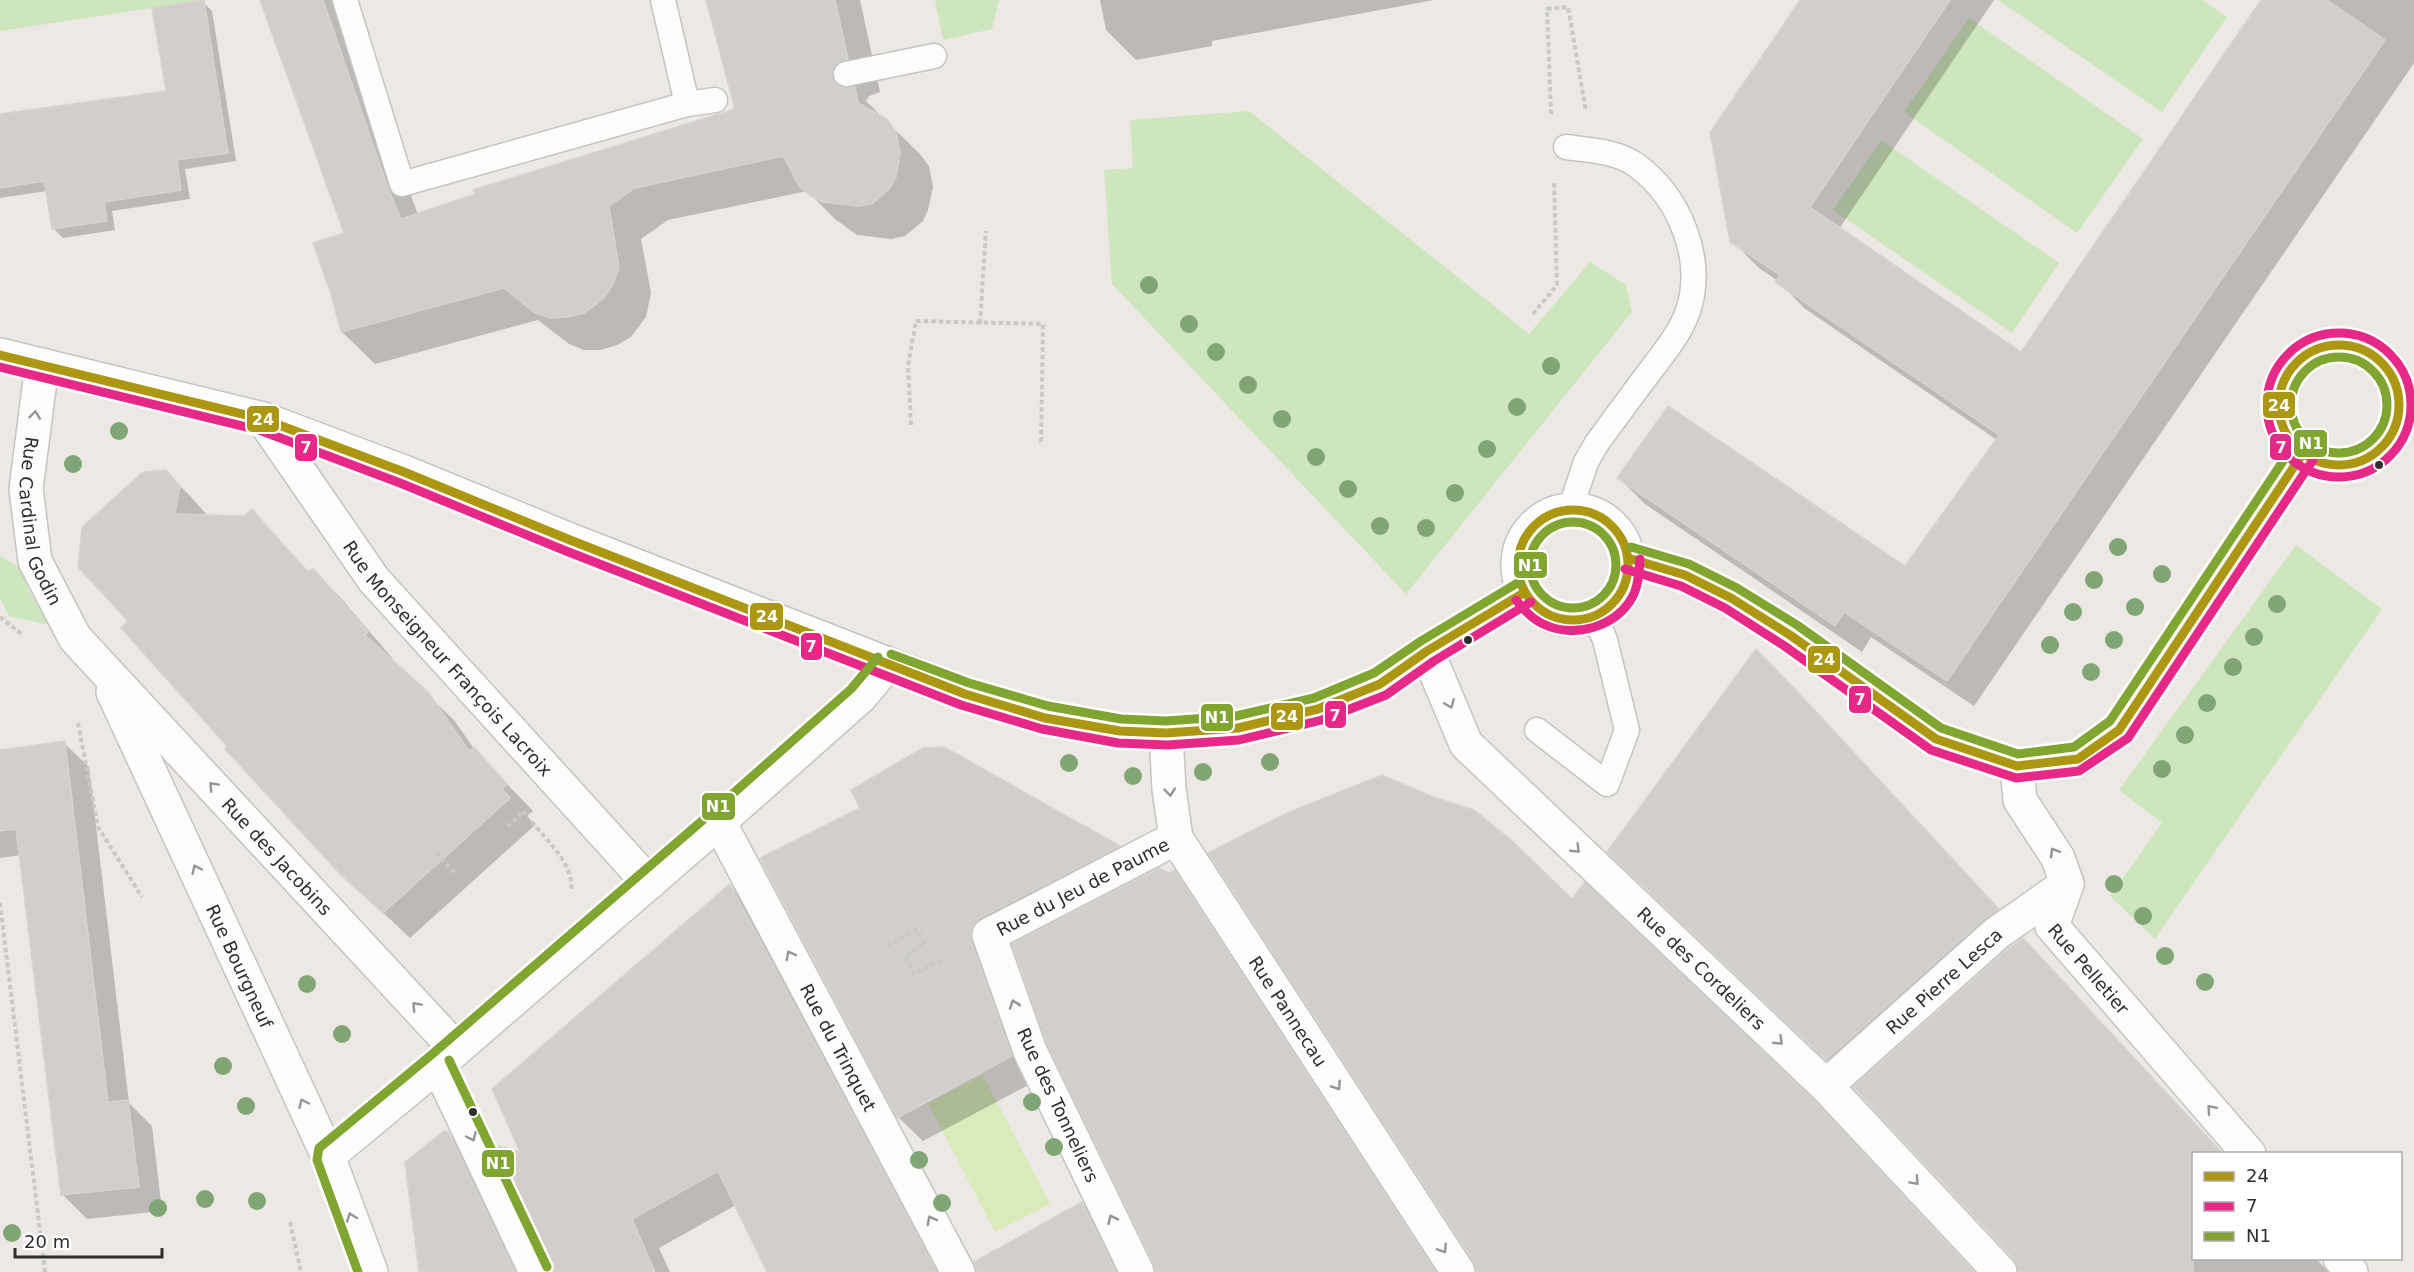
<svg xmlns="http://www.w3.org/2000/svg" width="2414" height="1272" font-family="'DejaVu Sans',sans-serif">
  <rect width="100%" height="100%" fill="#ece8e4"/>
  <g fill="#cee6be">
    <polygon points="0,0 204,0 0,31"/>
    <polygon points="935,0 999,0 992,29 943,40"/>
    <polygon points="1998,0 2202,0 2227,17 2162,112"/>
    <polygon points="1969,18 2143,139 2077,233 1904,112"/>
    <polygon points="1249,111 1529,334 1590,262 1626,285 1632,312 1406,594 1112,284 1104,170 1133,168 1130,120"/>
    <polygon points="1881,140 2059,263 2012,333 1833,210"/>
    <polygon points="2296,545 2382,609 2155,939 2110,896 2162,823 2119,790"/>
    <polygon points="0,556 22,569 29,591 49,625 9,616 0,598"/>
  </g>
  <polygon fill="#d9eabb" points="983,1075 1050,1204 995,1232 928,1103"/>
  <g fill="#0003">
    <polygon points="262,0 343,0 418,215 737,110 709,0 860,0 880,92 869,96 866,101 920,154 929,166 933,187 928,210 923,221 905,236 891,239 857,235 835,219 807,191 668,220 641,239 651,293 646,317 631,337 617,345 601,350 584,350 569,344 538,320 375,364 342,332 333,293 346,233"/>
    <polygon points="1100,0 1434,0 1212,41 1212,46 1136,60 1106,30"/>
    <polygon points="1802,0 1994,0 1839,229 2022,354 2263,0 2414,0 2414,63 1974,706 1871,637 1862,652 1645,504 1619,478 1906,568 1997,440 1804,308 1778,281 1759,268 1732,241"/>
    <polygon points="203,2 212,11 236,161 185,169 190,199 112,211 115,230 63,238 54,229 47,191 0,198 0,117 167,92"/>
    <polygon points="165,471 192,498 206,514 206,516 245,517 252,511 310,573 313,570 339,596 393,659 391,661 454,720 477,753 533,811 527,816 535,825 410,938 342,874 229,746 130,621"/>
    <polygon points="1756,652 1818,713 2022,935 1852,1084 1634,877"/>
    <polygon points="64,743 89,767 129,1103 152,1126 162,1211 87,1219 62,1194 21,855 0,858 0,751"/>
    <polygon points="944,748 1119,847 1143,871 998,948 1036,1081 923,1141 898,1117 862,808"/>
    <polygon points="1174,872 1203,900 1444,1272 1157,1272 1168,875"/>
    <polygon points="730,886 758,914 949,1272 769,1272 736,1205 659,1248 670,1272 556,1272 523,1155"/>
    <polygon points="2023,939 2223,1154 2194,1154 2194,1258 2316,1258 2328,1272 2020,1272"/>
    <polygon points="448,1134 477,1163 529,1272 421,1272"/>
    <polygon points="1082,1204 1110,1232 1130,1272 978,1272"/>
  </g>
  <g fill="#d1cecb" stroke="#d7d4d0" stroke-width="1.5">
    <polygon points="204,0 228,153 177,160 181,190 104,202 107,221 52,229 44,181 0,188 0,114 166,91 152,8"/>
    <polygon points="260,0 323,0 388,188 401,219 475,194 473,190 735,109 706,0 835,0 848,59 836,64 832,70 832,77 841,87 855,87 858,103 887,119 896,132 900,153 896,177 890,188 872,204 857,206 822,202 811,196 800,187 783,156 635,188 609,206 619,268 613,284 604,298 584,313 567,317 550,318 534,312 504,288 341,332 331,294 313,243 344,233"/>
    <polygon points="1800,0 1950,0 1810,207 2021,352 2261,0 2327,0 2385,40 1947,681 1844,612 1835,626 1617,478 1668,406 1905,566 1999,435 1775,282 1780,275 1730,242 1710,133"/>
    <polygon points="166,470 180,486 175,514 245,516 252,509 303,567 309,572 313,568 368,632 365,635 428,692 469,751 474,747 507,784 502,789 510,798 383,913 341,875 225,749 227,746 121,628 128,621 78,567 82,527 143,472"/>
    <polygon points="1756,649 1793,687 1999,909 1984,919 1826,1060 1607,852"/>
    <polygon points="65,741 108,1102 128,1100 139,1187 61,1195 16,829 0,831 0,750"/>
    <polygon points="944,747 1120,846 980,918 974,924 971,932 971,941 1012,1056 897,1118 760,858 860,808 851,790 923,748"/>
    <polygon points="1382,775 1433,797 1474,810 1510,839 1572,899 1585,882 1813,1099 1974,1272 1477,1272 1474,1262 1208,853 1287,813"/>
    <polygon points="1159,868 1169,873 1175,870 1436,1272 1156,1272 1154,1264 1047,1044 1012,944"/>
    <polygon points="730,884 937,1272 767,1272 718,1171 632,1219 655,1272 554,1272 553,1264 497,1146 520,1152 492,1089"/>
    <polygon points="2023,938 2223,1154 2193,1154 2193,1272 2018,1272 2014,1259 1853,1087 2009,948"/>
    <polygon points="444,1131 449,1133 515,1272 419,1272 405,1162"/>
    <polygon points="1082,1202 1116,1272 977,1272 974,1262"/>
  </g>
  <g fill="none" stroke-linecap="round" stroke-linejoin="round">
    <defs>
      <g id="lane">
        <polyline points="345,0 402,184 687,104 715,100"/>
        <polyline points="663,0 687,104"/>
        <polyline points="846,74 934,56"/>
        <path d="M1566,147C1589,150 1617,151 1636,165C1680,197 1705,259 1688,311C1681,331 1667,349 1654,366C1635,391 1616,417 1597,443L1586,462L1570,510"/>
        <polyline points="1537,730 1607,784 1627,730 1605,640 1595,616"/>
      </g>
      <g id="street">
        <path id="s1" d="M42,365L26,489L35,561L75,638L456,1049"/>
        <path id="s2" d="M263,419L374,580L649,883"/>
        <path id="s3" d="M1427,651L1466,744L1826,1086L2000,1272"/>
        <path id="s4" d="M113,692L328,1156L371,1272"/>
        <path id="s5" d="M1166,733L1169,789L1176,838L1458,1272"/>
        <path id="s6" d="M2017,766L2020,800L2058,858L2067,884L2052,926L2249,1154"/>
        <path id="s7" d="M719,822L958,1272"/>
        <polyline points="438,1065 536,1272"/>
        <path id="s8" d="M1826,1086L1997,933L2067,884"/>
        <polyline points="328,1156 438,1065 719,822 860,697 887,665"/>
        <polyline points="2340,1258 2351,1272"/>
        <path id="s9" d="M1137,1272L1030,1051L989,935L1176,838"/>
      </g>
      <g id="secondary">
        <circle cx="2339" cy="405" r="60"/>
        <polyline points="0,355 263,419 404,472 570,540 965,694 1045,718 1120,731 1166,733 1238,728 1318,709 1380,684 1427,651 1525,592"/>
        <circle cx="1573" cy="565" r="55"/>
        <polyline points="1628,558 1685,575 1731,598 1790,635 1936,739 2017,766 2078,759 2119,730 2303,453"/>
      </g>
    </defs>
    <use href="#lane" stroke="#c5c4c5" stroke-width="27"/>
    <use href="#street" stroke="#c5c4c5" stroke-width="36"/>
    <use href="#secondary" stroke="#c5c4c5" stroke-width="36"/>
    <g stroke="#c9c9c8" stroke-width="4" stroke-dasharray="4.5 3" stroke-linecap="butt">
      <polyline points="1551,114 1547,9 1568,7 1586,111"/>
      <polyline points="1533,314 1557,285 1554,182"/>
      <polyline points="980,323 986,231"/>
      <polyline points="911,425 908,366 916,321 1043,324 1041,445"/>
      <polyline points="0,617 23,635"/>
      <polyline points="78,723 98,827 142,897"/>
      <path d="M532,822C548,842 575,865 571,892"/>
      <polyline points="508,827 523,811 526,814"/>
      <polyline points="436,853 457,875"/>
      <polyline points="0,903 45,1272"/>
      <polyline points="887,946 917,930 925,944 905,956 914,974 942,959"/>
      <polyline points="290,1222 301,1272"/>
    </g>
    <use href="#lane" stroke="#fcfcfb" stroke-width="24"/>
    <use href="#street" stroke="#fcfcfb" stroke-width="33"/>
    <use href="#secondary" stroke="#fcfcfb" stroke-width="33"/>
    <defs>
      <g id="bus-1">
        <circle cx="2339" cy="405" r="60"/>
        <polyline points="0,355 263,419 404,472 570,540 965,694 1045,718 1120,731 1166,733 1238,728 1318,709 1380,684 1427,651 1525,592"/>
        <circle cx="1573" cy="565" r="55"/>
        <polyline points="1628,558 1685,575 1731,598 1790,635 1936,739 2017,766 2078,759 2119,730 2303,453"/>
      </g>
      <g id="bus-2">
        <circle cx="2339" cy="405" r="72"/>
        <polyline points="0,367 259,430 400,483 566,551 961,705 1042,729 1118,743 1167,745 1239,740 1322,720 1386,695 1434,661 1531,602"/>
        <polyline points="1625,569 1681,586 1725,608 1783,645 1931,750 2016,778 2079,771 2128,738 2313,460"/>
        <path d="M1516,600C1523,609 1532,619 1543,624C1575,639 1616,627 1633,596C1639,584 1639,571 1640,559"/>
      </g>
      <g id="bus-3">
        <circle cx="2339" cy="405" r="48"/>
        <circle cx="1573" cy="565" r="43"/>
        <polyline points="1631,547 1689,564 1737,588 1797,625 1941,728 2018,754 2074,747 2110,721 2293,446"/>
        <polyline points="891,654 969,683 1048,706 1121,719 1166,721 1236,716 1314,698 1374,673 1421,641 1519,582"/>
        <polyline points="449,1060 547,1267"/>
        <polyline points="358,1272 317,1160 319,1148 430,1056 711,813 851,689 878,657"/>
      </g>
    </defs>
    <use href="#bus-1" stroke="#fff" stroke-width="14"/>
    <use href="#bus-2" stroke="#fff" stroke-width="14"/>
    <use href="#bus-3" stroke="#fff" stroke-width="14"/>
    <use href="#bus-1" stroke="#ab9712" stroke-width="9"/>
    <use href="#bus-2" stroke="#e62987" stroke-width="9"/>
    <use href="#bus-3" stroke="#80a530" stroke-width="9"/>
  </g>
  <g fill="#82a575">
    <circle cx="1149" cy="285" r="9"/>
    <circle cx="1189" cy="324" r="9"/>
    <circle cx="1216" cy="352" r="9"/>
    <circle cx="1551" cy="366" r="9"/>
    <circle cx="1248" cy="385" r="9"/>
    <circle cx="1517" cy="407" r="9"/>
    <circle cx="1282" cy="419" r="9"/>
    <circle cx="119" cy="431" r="9"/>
    <circle cx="1487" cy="449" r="9"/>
    <circle cx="1316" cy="457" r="9"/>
    <circle cx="73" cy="464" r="9"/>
    <circle cx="1348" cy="489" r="9"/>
    <circle cx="1455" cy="493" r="9"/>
    <circle cx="1380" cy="526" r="9"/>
    <circle cx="1426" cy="528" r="9"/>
    <circle cx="2118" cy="547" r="9"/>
    <circle cx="2162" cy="574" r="9"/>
    <circle cx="2094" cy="580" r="9"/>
    <circle cx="2277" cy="604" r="9"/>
    <circle cx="2135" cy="607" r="9"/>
    <circle cx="2073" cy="612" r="9"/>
    <circle cx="2254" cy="637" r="9"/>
    <circle cx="2114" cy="640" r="9"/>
    <circle cx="2050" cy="645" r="9"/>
    <circle cx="2233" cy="667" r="9"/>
    <circle cx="2091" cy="672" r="9"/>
    <circle cx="2207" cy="703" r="9"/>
    <circle cx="2185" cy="735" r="9"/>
    <circle cx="1270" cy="762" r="9"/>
    <circle cx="1069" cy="763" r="9"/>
    <circle cx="2162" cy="769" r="9"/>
    <circle cx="1203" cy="772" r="9"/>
    <circle cx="1133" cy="776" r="9"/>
    <circle cx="2114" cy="884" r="9"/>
    <circle cx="2143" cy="916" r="9"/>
    <circle cx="2165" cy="956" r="9"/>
    <circle cx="2205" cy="982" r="9"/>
    <circle cx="307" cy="984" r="9"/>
    <circle cx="342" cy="1034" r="9"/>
    <circle cx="223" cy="1066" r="9"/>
    <circle cx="1032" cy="1102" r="9"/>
    <circle cx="246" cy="1106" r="9"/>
    <circle cx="1054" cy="1147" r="9"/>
    <circle cx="919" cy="1160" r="9"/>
    <circle cx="205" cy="1199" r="9"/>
    <circle cx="257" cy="1201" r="9"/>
    <circle cx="942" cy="1203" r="9"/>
    <circle cx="158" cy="1208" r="9"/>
    <circle cx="12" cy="1233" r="9"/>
  </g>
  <defs><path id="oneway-chevron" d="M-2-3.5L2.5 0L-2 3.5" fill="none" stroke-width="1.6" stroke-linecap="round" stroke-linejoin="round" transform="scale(1.5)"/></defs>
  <g stroke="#959594">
    <use href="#oneway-chevron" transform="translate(35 415) rotate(-83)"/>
    <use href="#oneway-chevron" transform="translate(1450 704) rotate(68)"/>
    <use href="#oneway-chevron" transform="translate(213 786) rotate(-133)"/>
    <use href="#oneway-chevron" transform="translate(1170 792) rotate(84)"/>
    <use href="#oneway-chevron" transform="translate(1576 849) rotate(44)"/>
    <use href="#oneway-chevron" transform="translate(2054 852) rotate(-121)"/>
    <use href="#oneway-chevron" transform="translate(196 869) rotate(-115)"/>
    <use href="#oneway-chevron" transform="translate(790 955) rotate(-118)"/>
    <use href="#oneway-chevron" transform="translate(1014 1004) rotate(-109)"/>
    <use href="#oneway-chevron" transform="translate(416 1006) rotate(-133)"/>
    <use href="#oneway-chevron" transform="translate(1779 1041) rotate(44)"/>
    <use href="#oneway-chevron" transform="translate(1337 1086) rotate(57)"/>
    <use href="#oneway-chevron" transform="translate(303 1103) rotate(-115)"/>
    <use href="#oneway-chevron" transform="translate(2211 1109) rotate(-131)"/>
    <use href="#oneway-chevron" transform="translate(472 1137) rotate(65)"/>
    <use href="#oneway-chevron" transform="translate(1915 1181) rotate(47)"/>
    <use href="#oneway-chevron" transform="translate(351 1217) rotate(-110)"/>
    <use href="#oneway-chevron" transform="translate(1112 1219) rotate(-116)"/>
    <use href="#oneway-chevron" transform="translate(931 1220) rotate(-118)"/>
    <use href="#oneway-chevron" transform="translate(1443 1249) rotate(57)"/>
  </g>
  <g fill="#2e2e2e" stroke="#fff" stroke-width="2">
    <circle cx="2379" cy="465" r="5"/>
    <circle cx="1468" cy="640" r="5"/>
    <circle cx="473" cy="1112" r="5"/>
  </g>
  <g text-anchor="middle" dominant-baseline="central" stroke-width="4.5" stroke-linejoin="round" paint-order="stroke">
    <g font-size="18" fill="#2e2e2e" stroke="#fff">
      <text stroke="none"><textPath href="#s1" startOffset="159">Rue Cardinal Godin</textPath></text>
      <text stroke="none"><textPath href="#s2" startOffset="303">Rue Monseigneur François Lacroix</textPath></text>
      <text stroke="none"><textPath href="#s1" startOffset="582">Rue des Jacobins</textPath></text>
      <text stroke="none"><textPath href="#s9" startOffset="474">Rue du Jeu de Paume</textPath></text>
      <text stroke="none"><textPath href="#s4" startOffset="302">Rue Bourgneuf</textPath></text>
      <text stroke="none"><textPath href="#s3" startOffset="426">Rue des Cordeliers</textPath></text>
      <text stroke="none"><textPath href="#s6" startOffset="232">Rue Pelletier</textPath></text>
      <text stroke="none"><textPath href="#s8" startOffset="158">Rue Pierre Lesca</textPath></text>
      <text stroke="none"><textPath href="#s5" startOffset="312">Rue Pannecau</textPath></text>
      <text stroke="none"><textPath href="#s7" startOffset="255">Rue du Trinquet</textPath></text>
      <text transform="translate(1058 1105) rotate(65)">Rue des Tonneliers</text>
    </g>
  </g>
  <g stroke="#fff" stroke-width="2">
    <rect x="2262" y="391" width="34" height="28" rx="6" fill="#ab9712"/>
    <rect x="246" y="405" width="34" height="28" rx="6" fill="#ab9712"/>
    <rect x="2293" y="429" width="35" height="29" rx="6" fill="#80a530"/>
    <rect x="2269" y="433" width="23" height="28" rx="6" fill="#e62987"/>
    <rect x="294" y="433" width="24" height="29" rx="6" fill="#e62987"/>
    <rect x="1513" y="551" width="35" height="28" rx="6" fill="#80a530"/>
    <rect x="749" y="602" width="35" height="29" rx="6" fill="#ab9712"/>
    <rect x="800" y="632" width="23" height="29" rx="6" fill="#e62987"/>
    <rect x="1807" y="645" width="34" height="29" rx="6" fill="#ab9712"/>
    <rect x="1848" y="685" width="24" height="29" rx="6" fill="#e62987"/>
    <rect x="1324" y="700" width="23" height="29" rx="6" fill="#e62987"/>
    <rect x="1270" y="702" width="34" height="29" rx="6" fill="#ab9712"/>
    <rect x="1200" y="703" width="34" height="29" rx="6" fill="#80a530"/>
    <rect x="701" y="792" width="35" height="29" rx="6" fill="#80a530"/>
    <rect x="481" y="1149" width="34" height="29" rx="6" fill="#80a530"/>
  </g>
  <g font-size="16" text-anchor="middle" font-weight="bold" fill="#fff">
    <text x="2279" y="411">24</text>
    <text x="263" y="425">24</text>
    <text x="2311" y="449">N1</text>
    <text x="2281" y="453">7</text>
    <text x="306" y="453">7</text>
    <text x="1530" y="571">N1</text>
    <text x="767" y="622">24</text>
    <text x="811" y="652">7</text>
    <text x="1824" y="665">24</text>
    <text x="1860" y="705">7</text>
    <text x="1335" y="721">7</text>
    <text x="1287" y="722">24</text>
    <text x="1217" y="723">N1</text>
    <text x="718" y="812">N1</text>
    <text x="498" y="1169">N1</text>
  </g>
  <rect x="2192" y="1152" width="210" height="108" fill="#ffffff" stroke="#ababab" stroke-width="1.5"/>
  <rect x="2204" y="1172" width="30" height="9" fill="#ab9712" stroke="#ababab" stroke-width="1.5"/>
  <text x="2246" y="1182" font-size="18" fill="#2e2e2e">24</text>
  <rect x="2204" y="1202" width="30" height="9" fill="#e62987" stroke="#ababab" stroke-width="1.5"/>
  <text x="2246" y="1212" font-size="18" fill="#2e2e2e">7</text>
  <rect x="2204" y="1232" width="30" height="9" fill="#80a530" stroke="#ababab" stroke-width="1.5"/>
  <text x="2246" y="1242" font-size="18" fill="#2e2e2e">N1</text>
  <path d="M15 1248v9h147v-9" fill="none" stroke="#2e2e2e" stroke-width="3"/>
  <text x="24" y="1248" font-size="18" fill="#2e2e2e" stroke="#ffffff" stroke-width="4.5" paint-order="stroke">20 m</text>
</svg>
